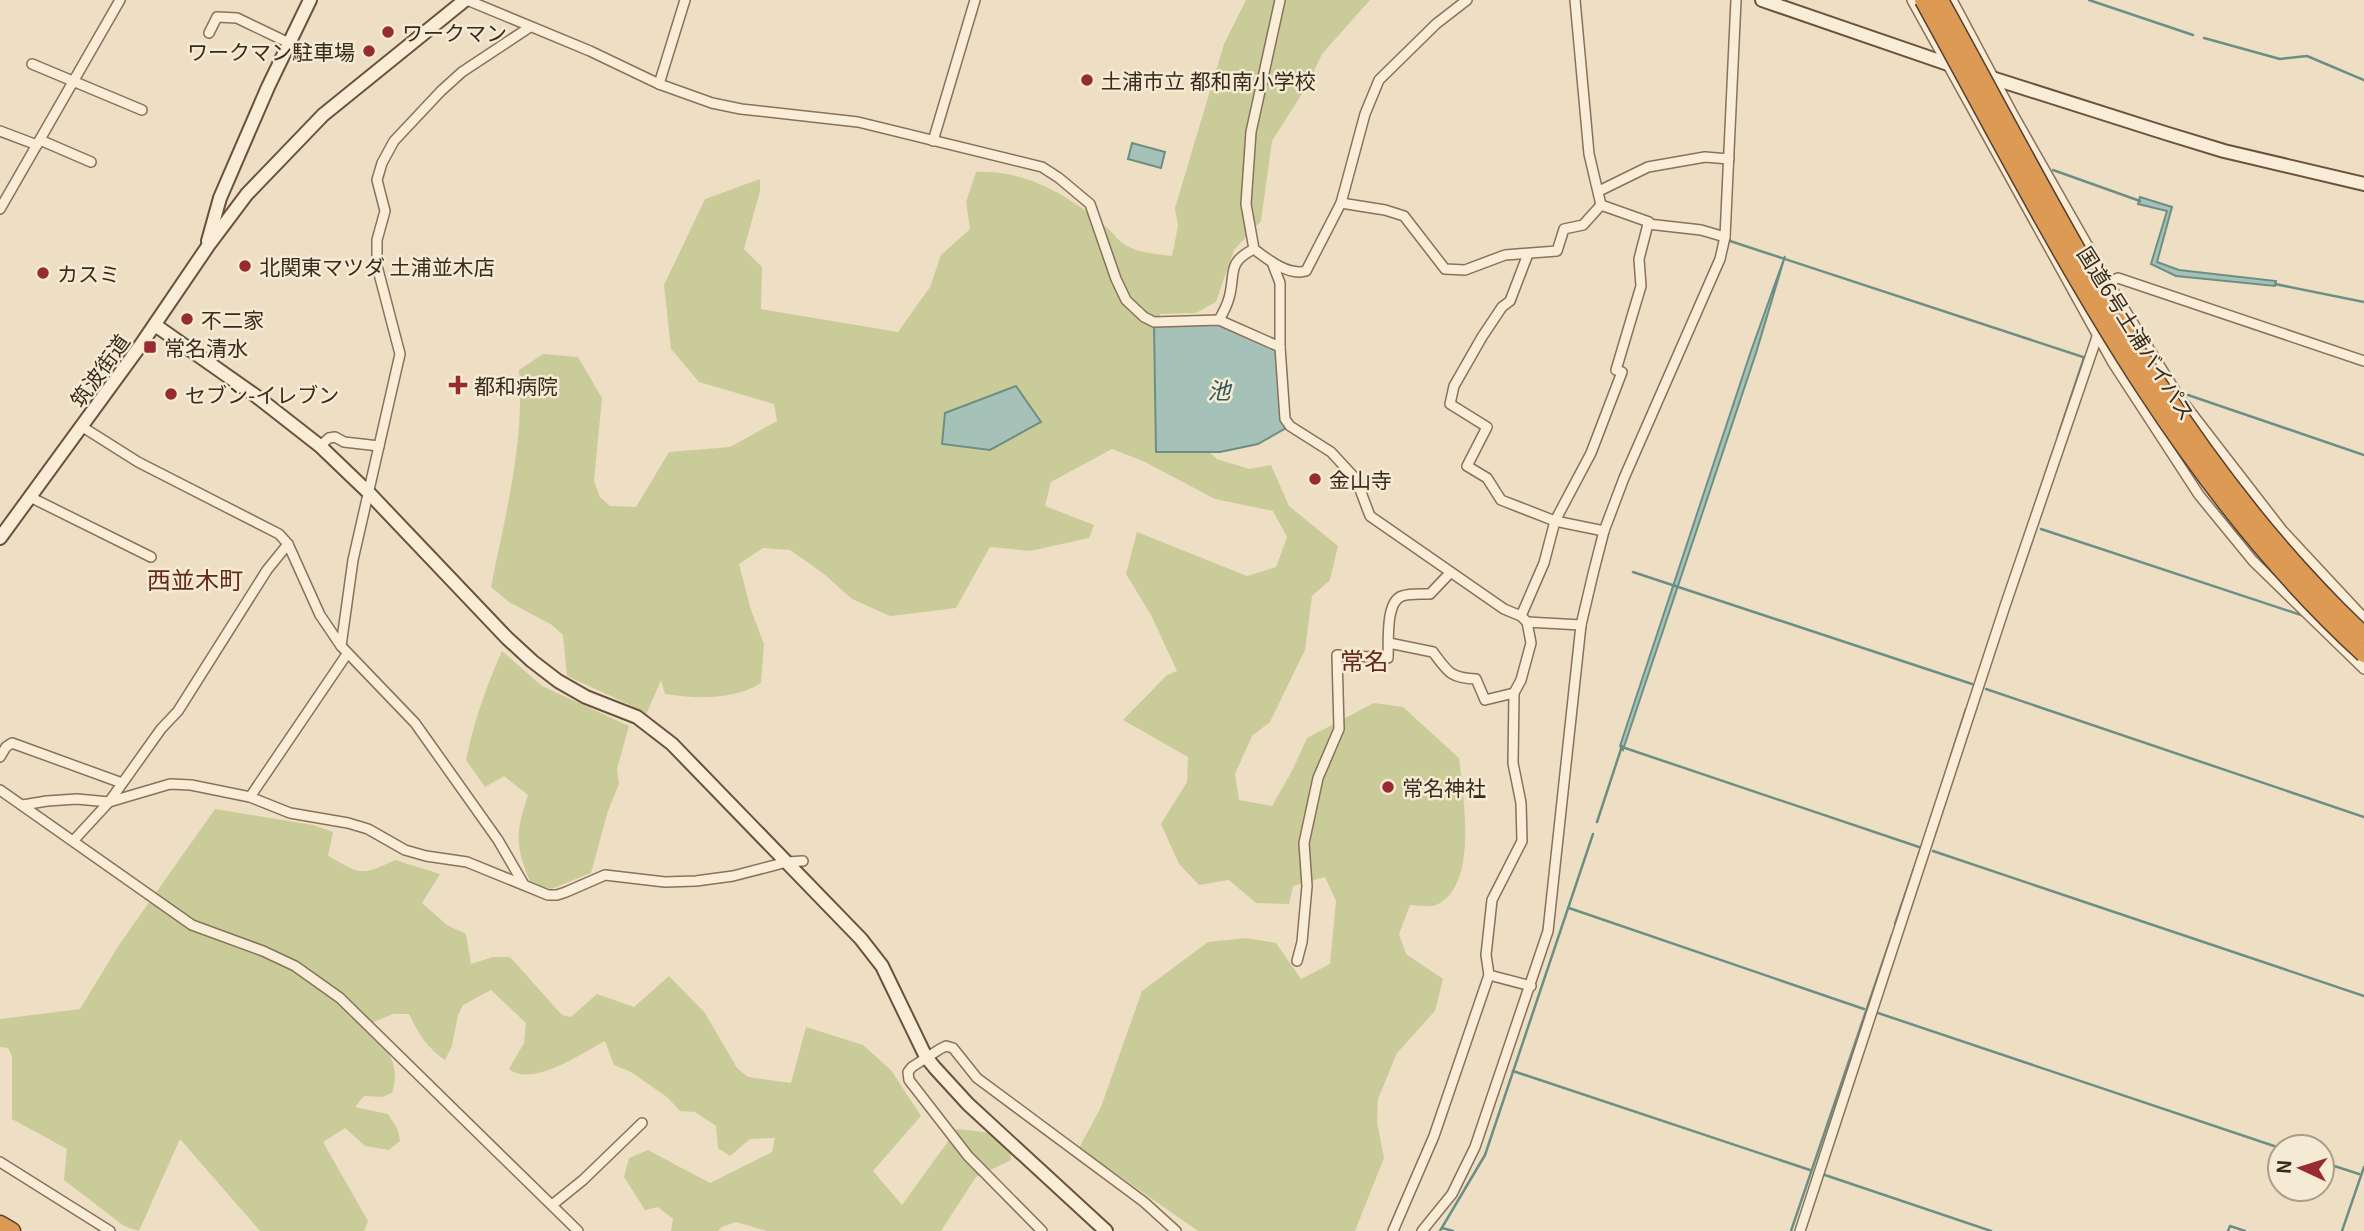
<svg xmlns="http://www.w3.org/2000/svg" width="2364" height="1231" font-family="Georgia,'Noto Sans JP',serif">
  <rect width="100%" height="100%" fill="#eedfc4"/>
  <g fill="#c9cc98">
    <path d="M1246,0H1370L1322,54L1307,86L1272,141L1261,221L1234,250L1216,302L1196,313L1160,314L1163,361L1183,428L1217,459L1249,469L1271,465L1289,506L1338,546L1330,580L1312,596L1305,650L1270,722L1252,736L1235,774L1239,800L1272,806L1292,771L1307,738L1374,703L1403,707L1459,758C1463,795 1479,887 1436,905C1429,908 1418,905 1410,905L1399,934L1406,954L1443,979L1435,1011L1397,1053L1378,1099L1377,1122L1384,1158L1355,1231H1198L1079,1148L1101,1107L1142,991L1208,942L1246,938L1276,943L1301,979L1330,964L1336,901L1325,877L1293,886L1289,904L1256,903L1229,880L1199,885L1179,864L1161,824L1187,782L1188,757L1123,720L1167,675L1177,671L1151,615L1126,574L1137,532L1247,576L1276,567L1287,537L1273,511L1215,499L1143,461L1112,449L1051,482L1045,506L1094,525L1089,538L1030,551L990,547L956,608L890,616L852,599L824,574L790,550L763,548L739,564L751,610L764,644L761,683C734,700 696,699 665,694L661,680L646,715L628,704L567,676L563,635L552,625L509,602L491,587C505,516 525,442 519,370L543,354L578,357L602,398L594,481L600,497L610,506L636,507L669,452L730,447L777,421L774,404L699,382L671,349L664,285L705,199L760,179V191L744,249L762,267L761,309L898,332L930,287L941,255L970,229L966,202L976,172C1025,169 1070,196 1106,227C1112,231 1116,238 1121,242C1135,253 1156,254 1172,256L1178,226L1175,208L1224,44Z"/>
    <path d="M502,651L542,686L629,726L617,769L619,784L608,811L591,873L551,889L531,884C515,845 515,835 528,795L504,776L485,787L466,760C474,721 486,687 502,651Z"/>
    <path d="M215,809L313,825L333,832L328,856C362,874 359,877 395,860L440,874L422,903L447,925L466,934L471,964L493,957H510L562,1015L571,1017L597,994L634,1007L669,976L705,1013L737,1068L748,1077L791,1083L806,1027L863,1045L891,1070L921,1116L873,1171L902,1205L957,1129L1009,1135L1011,1160L976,1177L941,1231H767L736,1222L722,1227L718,1231H671L673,1219L658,1207L645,1210L624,1177L629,1158L648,1150L710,1183L772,1152L775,1138L750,1139L730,1156L718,1148L716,1126L695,1112L680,1111L667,1097L631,1072L614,1065L605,1041C582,1053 532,1088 509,1069L524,1043L526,1023L491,990L463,1005L458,1015L452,1046L445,1060C427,1048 418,1033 409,1014H393L364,1026C385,1048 402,1060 392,1093L382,1097L364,1096L355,1107L388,1114L398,1130L400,1141L389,1150L365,1146L345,1128L323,1142L368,1221L364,1231H260L180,1139L139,1231L124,1226L64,1180L67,1149L12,1119V1056L8,1048L0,1047V1019L80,1009L119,945Z"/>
  </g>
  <g fill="#a6c1b8" stroke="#6c8f85" stroke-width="2">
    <polygon points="1132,143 1165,152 1161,168 1128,159"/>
    <polygon points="2140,197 2172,207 2157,262 2179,270 2276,281 2275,286 2176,276 2151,264 2167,211 2138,204"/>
    <polygon points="1785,256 1756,353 1623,750 1620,746 1751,351"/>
    <polygon points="1219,322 1278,348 1288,427 1258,444 1220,452 1156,452 1154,325"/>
    <polygon points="1016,386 1041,422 990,450 942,444 945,413"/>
  </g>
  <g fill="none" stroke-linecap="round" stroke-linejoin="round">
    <g stroke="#6c8f85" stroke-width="2.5">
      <polyline points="2089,0 2193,35"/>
      <polyline points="2204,38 2280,59 2307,56 2364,80"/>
      <polyline points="2053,170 2140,201"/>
      <polyline points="1730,241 2086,358"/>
      <polyline points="2275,284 2364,302"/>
      <polyline points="2188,395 2364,455"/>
      <polyline points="2058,436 2084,358"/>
      <polyline points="2045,475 2054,450"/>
      <polyline points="2041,529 2304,616"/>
      <polyline points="1633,572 1972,684"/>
      <polyline points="1986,689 2364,817"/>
      <polyline points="1622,747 1919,847"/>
      <polyline points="1950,759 1966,709"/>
      <polyline points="1597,822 1622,746"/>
      <polyline points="1933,851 2364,996"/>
      <polyline points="1569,908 1864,1009"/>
      <polyline points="1895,924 1920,851"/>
      <polyline points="1878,1013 2280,1148"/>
      <polyline points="1513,1071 1810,1170"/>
      <polyline points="2322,1162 2359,1174"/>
      <polyline points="1822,1174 1991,1231"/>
      <polyline points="1442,1228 1453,1231"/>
      <polyline points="1440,1231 1485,1155 1593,834"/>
      <polyline points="1791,1231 1892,935"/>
      <polyline points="2228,1231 2230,1226 2245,1231"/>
      <polyline points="2342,1231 2364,1167"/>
    </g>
    <defs>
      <g id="street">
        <polyline points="467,0 590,51 659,84 712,103 741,109 858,122 1042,167 1059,178 1090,204 1116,279 1126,300 1144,317 1154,322 1219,320 1280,347"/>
        <path d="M1280,0L1251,132L1246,204L1254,249C1267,259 1288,276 1306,271L1341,203L1365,114L1379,80L1436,24L1467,0"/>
        <polyline points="1575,0 1589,154 1601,205"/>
        <polyline points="1912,0 2113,363 2199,495 2253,561 2364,669"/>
        <polyline points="1952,0 2015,118 2118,299 2179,397 2282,530 2364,618"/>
        <polyline points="209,33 217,17 237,18 289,43"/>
        <polyline points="32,64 142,110"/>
        <polyline points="659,84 685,0"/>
        <polyline points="0,131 37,145"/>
        <polyline points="40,140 91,162"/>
        <polyline points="933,141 975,0"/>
        <polyline points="1599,191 1648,167 1705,157 1729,159"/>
        <polyline points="1341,203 1385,210 1404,216 1445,269 1465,270 1505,255 1557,251 1564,229 1583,225 1601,205"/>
        <polyline points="1601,205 1649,222 1648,224 1701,230 1725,237"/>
        <polyline points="0,209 120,0"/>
        <polyline points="1528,254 1510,301 1502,307 1482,337 1454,386 1450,404 1487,427 1467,466 1487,478 1501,500 1555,521 1604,531"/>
        <polyline points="1272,262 1280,283 1280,347 1285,419 1290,426 1331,452 1356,479 1370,516 1504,609 1521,616 1527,622 1531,643 1521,680 1514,693 1513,763 1521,803 1522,841 1492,900 1486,955 1489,975 1434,1136 1393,1231"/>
        <polyline points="2109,282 2118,278 2364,361"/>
        <path d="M1219,320C1223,313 1227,305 1229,298C1236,273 1226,263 1254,249"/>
        <polyline points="81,426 138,462 279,534 288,544 320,615 341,646 415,723 498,840 523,883"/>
        <polyline points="320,446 329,438 335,437 344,442 379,446"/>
        <polyline points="30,497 151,557"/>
        <polyline points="1521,616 1544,563 1555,521 1591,453 1622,372 1616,370 1641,286 1639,259 1648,224"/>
        <polyline points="1527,622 1581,625"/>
        <path d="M1389,643L1433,652C1448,672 1450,678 1476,679L1485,700L1514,693"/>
        <polyline points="341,646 353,560 400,354 377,266 377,240 385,211 377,180 382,163 394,141 441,91 462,72 530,27"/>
        <polyline points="0,757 6,747 12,743 122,783"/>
        <polyline points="0,790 192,925 263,951 295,966 340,998 578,1231"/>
        <polyline points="250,797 347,654"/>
        <polyline points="23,805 47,801 77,799 109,802 170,784 191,785 250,797 290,813 348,823 368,829 405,850 426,856 467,862 548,895 557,895 566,892 605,875 665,882 696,881 733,876 787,862 803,861"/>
        <polyline points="74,840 109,802 161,729 178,711 267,570 288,544"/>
        <path d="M1297,961L1302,942L1307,886L1304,843L1318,778L1339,729L1337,655L1388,658C1389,642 1385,602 1402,596C1410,593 1421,594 1430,594L1450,573"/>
        <polyline points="1489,975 1531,986"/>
        <polyline points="0,1162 110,1231"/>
        <polyline points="552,1205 583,1180 642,1123"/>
        <polyline points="1042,1231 968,1156 909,1080 908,1072 912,1067 940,1049 946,1046 953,1048 977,1078 1144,1202 1176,1231"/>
        <polyline points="1422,1231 1452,1194 1475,1147 1548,931 1581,625 1593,574 1604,531 1624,478 1720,259 1725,237 1736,0"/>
        <polyline points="1800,1231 2005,606 2098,334 2101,318"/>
      </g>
      <g id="secondary">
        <polyline points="1762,0 1948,64 2165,133 2224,151 2364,184"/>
        <polyline points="208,241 220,198 268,87 310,0"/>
        <polyline points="155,325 256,396 320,446 369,493 507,638 532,661 558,681 586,697 637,717 672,744 861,939 882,966 926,1057 935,1068 968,1104 1106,1231"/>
        <polyline points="0,538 140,346 208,246 247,194 323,115 465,0"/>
      </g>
      <polyline id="highway" points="0,1224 12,1231"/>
    </defs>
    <use href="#street" stroke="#89715a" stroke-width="12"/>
    <use href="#secondary" stroke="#6a523d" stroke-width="16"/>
    <use href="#highway" stroke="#563f2e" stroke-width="19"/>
    <use href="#street" stroke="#f9edd7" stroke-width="9"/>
    <use href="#secondary" stroke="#f9edd7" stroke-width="12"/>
    <use href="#highway" stroke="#dd9a55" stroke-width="16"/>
    <defs>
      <g id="highway-bridge">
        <path d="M1923,0C2050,230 2167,474 2364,654"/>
        <path d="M1940,0C2063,223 2175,458 2364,635"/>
      </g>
    </defs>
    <use href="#highway-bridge" stroke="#563f2e" stroke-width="19" stroke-linecap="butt"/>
    <use href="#highway-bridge" stroke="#dd9a55" stroke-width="16"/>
  </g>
  <g fill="#982a31" stroke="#f5ead3" stroke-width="2.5">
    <circle cx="388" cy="32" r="7"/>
    <circle cx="369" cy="51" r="7"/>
    <circle cx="1087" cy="80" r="7"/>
    <circle cx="245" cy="266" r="7"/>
    <circle cx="43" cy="273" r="7"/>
    <circle cx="187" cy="319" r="7"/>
    <rect x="143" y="340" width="14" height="14" rx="3.5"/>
    <path d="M454.5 374.5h7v7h7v7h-7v7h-7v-7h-7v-7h7z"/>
    <circle cx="171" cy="394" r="7"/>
    <circle cx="1315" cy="479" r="7"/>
    <circle cx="1388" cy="787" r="7"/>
  </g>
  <g text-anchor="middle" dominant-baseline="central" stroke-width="5" stroke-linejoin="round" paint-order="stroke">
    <g font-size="21" fill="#392a1e" stroke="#f5ead3" text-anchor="start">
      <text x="402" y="32">ワークマン</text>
      <text x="355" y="51" text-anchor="end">ワークマン駐車場</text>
      <text x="1101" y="80">土浦市立 都和南小学校</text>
      <text x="259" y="266">北関東マツダ 土浦並木店</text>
      <text x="57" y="273">カスミ</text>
      <text x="201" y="319">不二家</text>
      <text x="164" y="347">常名清水</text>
      <text x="474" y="385">都和病院</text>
      <text x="185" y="394">セブン-イレブン</text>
      <text x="1329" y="479">金山寺</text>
      <text x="1402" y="787">常名神社</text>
    </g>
    <g font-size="21" fill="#392a1e" stroke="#f5ead3">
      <text transform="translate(2137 333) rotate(58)">国道6号土浦バイパス</text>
      <text transform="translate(99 370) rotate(-54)">筑波街道</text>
    </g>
    <g font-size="23" font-style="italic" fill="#2e5853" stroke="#f5ead3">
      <text x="1219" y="389">池</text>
    </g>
    <g font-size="24" fill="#65291e" stroke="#f5ead3">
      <text x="195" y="578">西並木町</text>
      <text x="1364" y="659">常名</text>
    </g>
  </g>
  <g transform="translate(2301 1168) rotate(274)"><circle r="33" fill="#f5ead3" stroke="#aa9d8b" stroke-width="2"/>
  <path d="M0-5L12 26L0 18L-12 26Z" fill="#982a31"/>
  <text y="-10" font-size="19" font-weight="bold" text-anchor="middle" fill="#392a1e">N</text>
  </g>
</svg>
